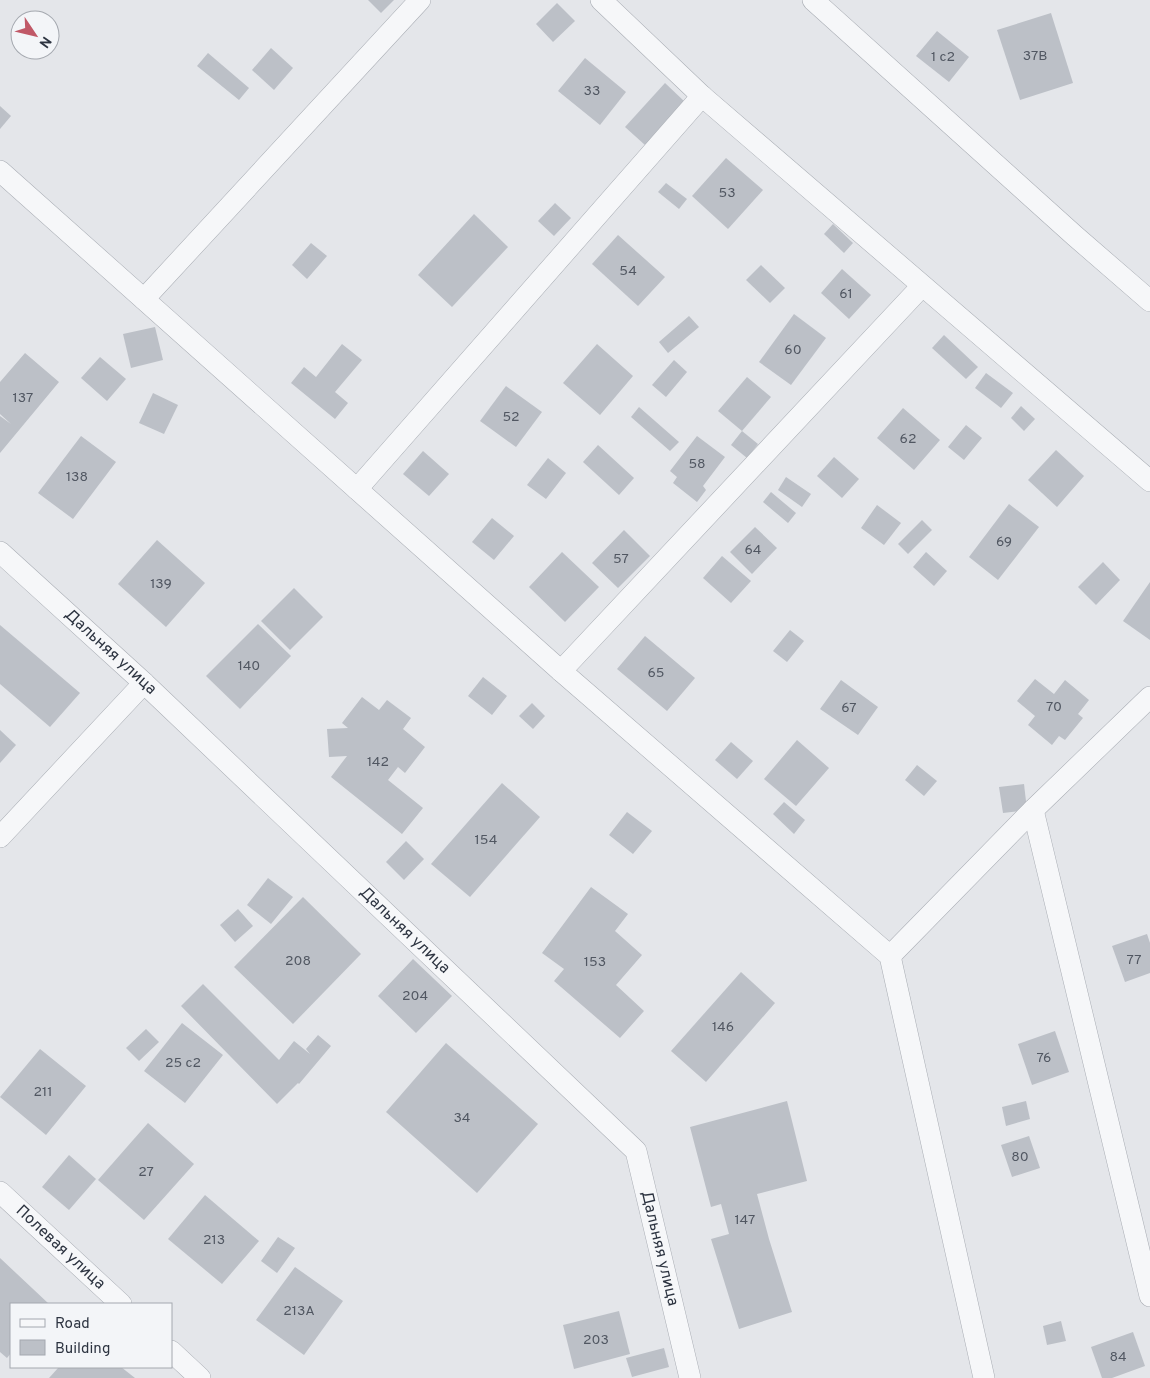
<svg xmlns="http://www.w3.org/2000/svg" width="1150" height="1378" font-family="Overpass,sans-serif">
  <rect width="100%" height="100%" fill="#e4e6ea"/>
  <g fill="#bcc0c7">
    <polygon points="368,0 394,0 381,13"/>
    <polygon points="557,3 575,21 553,42 536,24"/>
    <polygon points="1051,13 1073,83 1020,100 997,30"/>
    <polygon points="937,31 969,57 949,82 916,56"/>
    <polygon points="271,48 293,68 274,90 252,70"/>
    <polygon points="208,53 249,88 239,100 197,66"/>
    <polygon points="585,58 626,92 600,125 558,91"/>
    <polygon points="665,83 685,102 645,145 625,127"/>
    <polygon points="0,106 11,116 0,129"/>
    <polygon points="726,158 763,190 728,229 692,196"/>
    <polygon points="666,183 687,199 679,209 658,192"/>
    <polygon points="555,203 571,218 554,236 538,221"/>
    <polygon points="474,214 508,247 452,307 418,275"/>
    <polygon points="833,224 853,243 844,253 824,234"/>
    <polygon points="618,235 665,277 638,306 592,264"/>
    <polygon points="311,243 327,256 307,279 292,265"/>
    <polygon points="761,265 785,288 770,303 746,280"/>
    <polygon points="842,269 871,295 849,319 821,293"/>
    <polygon points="794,314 826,338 791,385 759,362"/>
    <polygon points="689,316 699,327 668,353 659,342"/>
    <polygon points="155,327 163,360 131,368 123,334"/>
    <polygon points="944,335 978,367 966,379 932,348"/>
    <polygon points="342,344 362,360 335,392 348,403 335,419 291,383 304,367 316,377"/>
    <polygon points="597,344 633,376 600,415 563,383"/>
    <polygon points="25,353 59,382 0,453 0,416 11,424 0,414 0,382"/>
    <polygon points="100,357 126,379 107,401 81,378"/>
    <polygon points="674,360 687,372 666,397 652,385"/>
    <polygon points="986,373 1013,393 1001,408 975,388"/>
    <polygon points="747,377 771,397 742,431 718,411"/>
    <polygon points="506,386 542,412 516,447 480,421"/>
    <polygon points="153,393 178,405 164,434 139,423"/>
    <polygon points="1021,406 1035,419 1024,431 1011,418"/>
    <polygon points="639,407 679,442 670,451 631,417"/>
    <polygon points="903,408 940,440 914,470 877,438"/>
    <polygon points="966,425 982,438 964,460 948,447"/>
    <polygon points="742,431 758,444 747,458 731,445"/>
    <polygon points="81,436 116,462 73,519 38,493"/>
    <polygon points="697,436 725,457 703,486 706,490 697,502 673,483 677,477 670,471"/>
    <polygon points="598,445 634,478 619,495 583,462"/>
    <polygon points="1056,450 1084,476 1057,507 1028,480"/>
    <polygon points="423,451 449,474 429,496 403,474"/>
    <polygon points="834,457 859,479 842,498 817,476"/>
    <polygon points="548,458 566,473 546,499 527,485"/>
    <polygon points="786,477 811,494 802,507 778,490"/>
    <polygon points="771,492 796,513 788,523 763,502"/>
    <polygon points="1009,504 1039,527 998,580 969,557"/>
    <polygon points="877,505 901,523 884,545 861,528"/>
    <polygon points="492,518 514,536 494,560 472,542"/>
    <polygon points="922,520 932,530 908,554 898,544"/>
    <polygon points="755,527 777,548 752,574 730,552"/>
    <polygon points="624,530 650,556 618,588 592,563"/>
    <polygon points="157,540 205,583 166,627 118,584"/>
    <polygon points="562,552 599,587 565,622 529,587"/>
    <polygon points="926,552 947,571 934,586 913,567"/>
    <polygon points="722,556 751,581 731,603 703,578"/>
    <polygon points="1103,562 1120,580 1096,605 1078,587"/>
    <polygon points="1150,582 1150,640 1123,621"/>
    <polygon points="294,588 323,617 290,650 261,621"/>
    <polygon points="258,624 291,656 240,709 206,676"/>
    <polygon points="0,625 80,693 50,727 0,684"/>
    <polygon points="790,630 804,641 787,662 773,651"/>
    <polygon points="645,636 695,678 667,711 617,669"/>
    <polygon points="483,677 507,696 492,715 468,696"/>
    <polygon points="1035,679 1054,694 1065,680 1089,700 1078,714 1083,718 1065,740 1059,736 1052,745 1028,725 1035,716 1017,701"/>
    <polygon points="841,680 878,707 858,735 820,709"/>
    <polygon points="362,697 379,710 387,700 411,718 403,729 425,747 405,773 398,767 388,780 423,808 402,834 331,777 347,756 329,757 327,729 348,728 342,723"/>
    <polygon points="532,703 545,716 533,729 519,716"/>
    <polygon points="0,730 16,745 0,763"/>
    <polygon points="797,740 829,768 796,806 764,779"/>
    <polygon points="731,742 753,761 737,779 715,760"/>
    <polygon points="917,765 937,781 924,796 905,780"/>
    <polygon points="502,783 540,817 470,897 431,864"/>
    <polygon points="1024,784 1027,810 1003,813 999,787"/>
    <polygon points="784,802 805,820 794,834 773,814"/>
    <polygon points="627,812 652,831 633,854 609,835"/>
    <polygon points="406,841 424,859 404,880 386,862"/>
    <polygon points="268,878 293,897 271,924 247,905"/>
    <polygon points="591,887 628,914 615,931 642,955 616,985 644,1011 620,1038 554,981 564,969 542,953"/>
    <polygon points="303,897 361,954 293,1024 234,967"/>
    <polygon points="238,909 253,926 235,942 220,925"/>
    <polygon points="1147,934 1150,943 1150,973 1125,982 1112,946"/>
    <polygon points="413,959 452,996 416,1033 378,996"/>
    <polygon points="741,972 775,1003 706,1082 671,1051"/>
    <polygon points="203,984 279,1060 294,1041 310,1054 306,1049 318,1035 331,1046 299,1084 298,1083 277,1104 181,1006"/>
    <polygon points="182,1023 223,1055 185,1103 144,1071"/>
    <polygon points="146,1029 159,1042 139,1061 126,1048"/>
    <polygon points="1055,1031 1069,1072 1032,1085 1018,1044"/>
    <polygon points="446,1043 538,1124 477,1193 386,1112"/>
    <polygon points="40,1049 86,1086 46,1135 0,1097"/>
    <polygon points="787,1101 807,1181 757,1194 769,1239 792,1312 739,1329 711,1239 729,1234 721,1204 711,1207 690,1127"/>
    <polygon points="1026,1101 1030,1119 1006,1126 1002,1107"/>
    <polygon points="148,1123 194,1164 144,1220 98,1180"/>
    <polygon points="1029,1136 1040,1168 1012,1177 1001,1145"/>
    <polygon points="69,1155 96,1179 69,1210 42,1187"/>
    <polygon points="205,1195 259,1241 222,1284 168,1239"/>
    <polygon points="278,1237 295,1248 277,1273 261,1261"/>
    <polygon points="0,1258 49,1304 11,1304 11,1353 7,1358 0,1352"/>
    <polygon points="295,1267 343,1301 304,1355 256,1320"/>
    <polygon points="619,1311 630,1354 574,1369 563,1325"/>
    <polygon points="1061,1321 1066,1341 1047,1345 1043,1326"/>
    <polygon points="1133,1332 1145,1366 1112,1378 1102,1378 1091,1347"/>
    <polygon points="664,1348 669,1367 632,1377 626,1358"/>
    <polygon points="59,1367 121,1367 135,1378 49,1378"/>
  </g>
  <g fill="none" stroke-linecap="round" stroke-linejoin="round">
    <defs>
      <g id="minor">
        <polyline points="601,0 702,96 1150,481"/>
        <polyline points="813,0 1075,236 1150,301"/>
        <polyline points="0,171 561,671 890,956 984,1378"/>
        <polyline points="144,299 420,0"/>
        <polyline points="357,489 702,96"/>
        <path id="s1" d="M0,552L144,683L636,1151L690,1378"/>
        <polyline points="561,671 922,286"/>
        <polyline points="1033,810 1150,1296"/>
        <polyline points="0,837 144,683"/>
        <polyline points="890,956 1033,810 1150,697"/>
        <path id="s2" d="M0,1192L121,1304"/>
        <polyline points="171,1351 200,1378"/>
      </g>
    </defs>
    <use href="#minor" stroke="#a9adb4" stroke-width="22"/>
    <use href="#minor" stroke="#f6f7f9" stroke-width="21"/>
  </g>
  <g text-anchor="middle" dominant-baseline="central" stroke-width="4" stroke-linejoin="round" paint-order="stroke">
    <g font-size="14" fill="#515762">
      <text x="1035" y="56">37В</text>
      <text x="943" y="57">1 с2</text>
      <text x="592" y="91">33</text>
      <text x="727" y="193">53</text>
      <text x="628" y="271">54</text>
      <text x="846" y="294">61</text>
      <text x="793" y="350">60</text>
      <text x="23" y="398">137</text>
      <text x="511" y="417">52</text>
      <text x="908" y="439">62</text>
      <text x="697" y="464">58</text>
      <text x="77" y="477">138</text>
      <text x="1004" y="542">69</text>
      <text x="753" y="550">64</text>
      <text x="621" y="559">57</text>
      <text x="161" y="584">139</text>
      <text x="249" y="666">140</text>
      <text x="656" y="673">65</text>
      <text x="1054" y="707">70</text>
      <text x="849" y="708">67</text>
      <text x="378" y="762">142</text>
      <text x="486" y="840">154</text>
      <text x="1134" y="960">77</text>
      <text x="298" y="961">208</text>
      <text x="595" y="962">153</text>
      <text x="415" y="996">204</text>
      <text x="723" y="1027">146</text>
      <text x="1044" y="1058">76</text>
      <text x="183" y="1063">25 с2</text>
      <text x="43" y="1092">211</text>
      <text x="462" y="1118">34</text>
      <text x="1020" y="1157">80</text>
      <text x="146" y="1172">27</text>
      <text x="745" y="1220">147</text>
      <text x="214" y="1240">213</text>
      <text x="299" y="1311">213А</text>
      <text x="596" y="1340">203</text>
      <text x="1118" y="1357">84</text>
    </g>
    <g font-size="16" fill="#2d3441" stroke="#f3f5f8">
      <text stroke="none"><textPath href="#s1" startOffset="149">Дальняя улица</textPath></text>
      <text stroke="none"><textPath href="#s1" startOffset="554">Дальняя улица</textPath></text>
      <text stroke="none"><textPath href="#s2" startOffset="82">Полевая улица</textPath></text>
      <text stroke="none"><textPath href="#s1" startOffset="974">Дальняя улица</textPath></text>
    </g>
  </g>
  <rect x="10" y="1303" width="162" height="65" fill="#f3f5f8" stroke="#a4a8af"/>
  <rect x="20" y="1319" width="25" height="8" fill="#f6f7f9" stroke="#a4a8af"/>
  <text x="55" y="1328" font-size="15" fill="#2d3441">Road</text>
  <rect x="20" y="1340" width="25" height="15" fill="#bcc0c7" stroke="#a4a8af"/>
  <text x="55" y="1353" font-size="15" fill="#2d3441">Building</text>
  <g transform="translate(35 35) rotate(125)"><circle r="24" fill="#f3f5f8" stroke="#a4a8af"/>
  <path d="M0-4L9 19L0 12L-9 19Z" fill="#c05867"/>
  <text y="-8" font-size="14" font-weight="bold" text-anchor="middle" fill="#2d3441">N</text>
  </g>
</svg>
